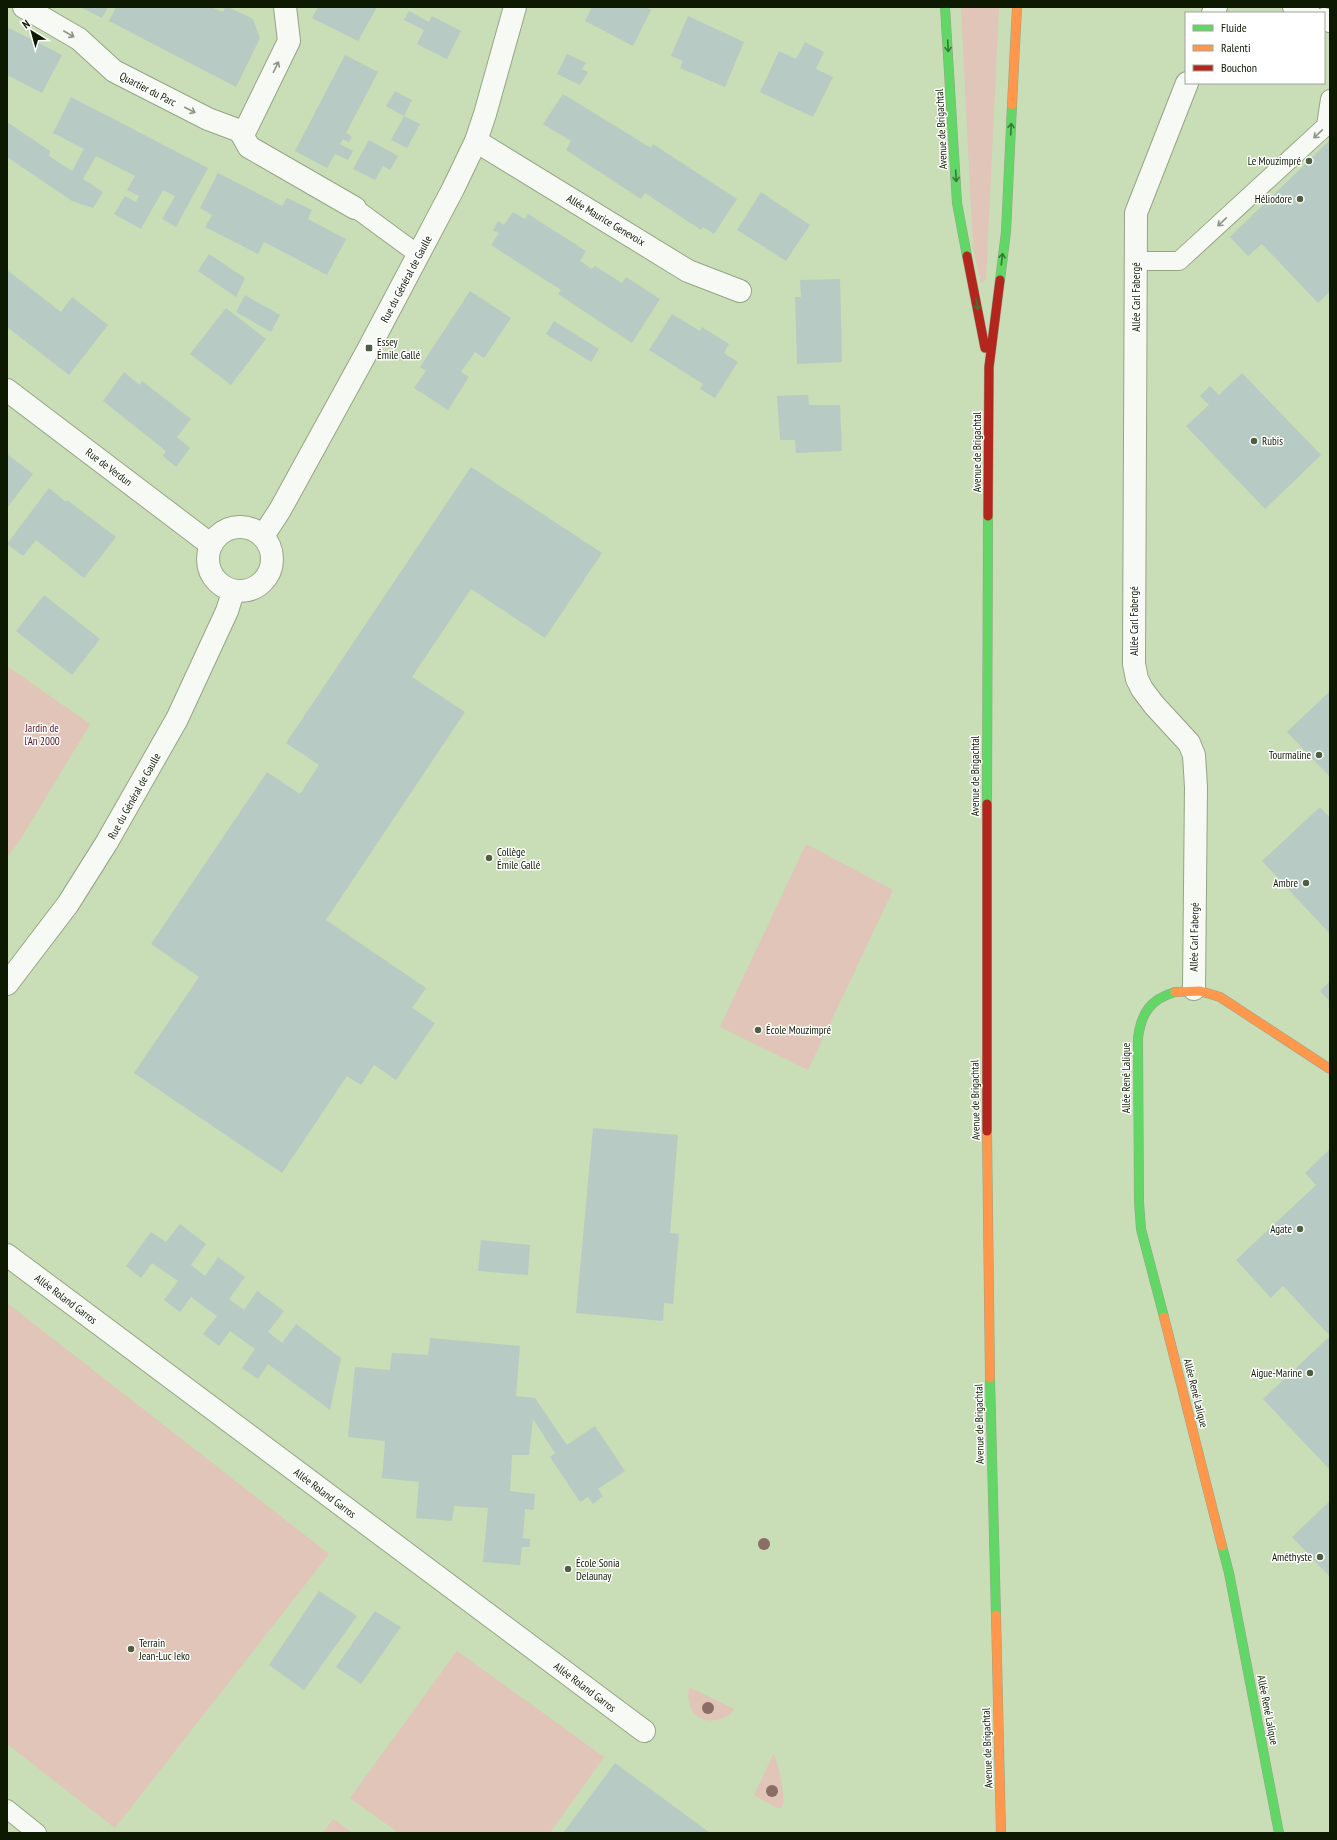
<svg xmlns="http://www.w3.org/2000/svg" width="1337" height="1840" font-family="'PT Sans Narrow',sans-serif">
  <rect width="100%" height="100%" fill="#c9ddb6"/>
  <g fill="#e0c5b8">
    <polygon points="961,7 999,7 986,279 981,283 973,248"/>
    <polygon points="7,666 90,724 20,840 7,857"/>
    <polygon points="806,844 893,890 808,1070 720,1027"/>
    <polygon points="7,1303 329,1554 115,1828 7,1744"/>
    <polygon points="457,1651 604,1757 550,1833 399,1833 350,1798"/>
    <path d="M689,1687L734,1709L731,1714C707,1729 684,1717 689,1687Z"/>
    <path d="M774,1753C777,1763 788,1801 781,1808H777L754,1795Z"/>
    <polygon points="333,1819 353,1833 323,1833"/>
  </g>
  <g fill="#b7cbc4">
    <polygon points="80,7 108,7 102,18"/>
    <polygon points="116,7 211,7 223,12 225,7 228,7 253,19 260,38 236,87 109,21"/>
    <polygon points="318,7 377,7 358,41 312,18"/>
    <polygon points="592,7 646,7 651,10 633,46 585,21"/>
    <polygon points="409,11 429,22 432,16 461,31 447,59 417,44 424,30 404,20"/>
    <polygon points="688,16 744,42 725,87 680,68 683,61 671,56"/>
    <polygon points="7,27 62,55 42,93 7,75"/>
    <polygon points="805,42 824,52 816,69 833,77 813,117 760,92 779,51 796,59"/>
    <polygon points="567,54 586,63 582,69 588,72 580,85 557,74"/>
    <polygon points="345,55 378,72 346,133 352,137 349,142 343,139 340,144 353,151 348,160 335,154 327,168 295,151"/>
    <polygon points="395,91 412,100 404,116 386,106"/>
    <polygon points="563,94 651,148 653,144 737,199 714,234 703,227 701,230 645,193 641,199 566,150 571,141 543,124"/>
    <polygon points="71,97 208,168 176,227 162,219 175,196 163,190 141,229 114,214 125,196 136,202 139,196 127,190 135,176 96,156 83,179 103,192 93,208 72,201 7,157 7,122 50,151 49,156 72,171 84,149 53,133"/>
    <polygon points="404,116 420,124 407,148 391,140"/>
    <polygon points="369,140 398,156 390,170 383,166 375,180 353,169"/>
    <polygon points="1330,140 1330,291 1318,303 1262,244 1248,256 1230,237"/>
    <polygon points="218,173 282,206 287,198 312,210 308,219 346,239 327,275 264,242 258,254 205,227 212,215 200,208"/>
    <polygon points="761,192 810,225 786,261 737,230"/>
    <polygon points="513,212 525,219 528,214 586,251 580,261 592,269 595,266 622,283 626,277 660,299 632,343 558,294 561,290 491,245 499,233 493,230 498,221 504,225"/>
    <polygon points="209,254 245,278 236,297 198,271"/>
    <polygon points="7,270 61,312 72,297 108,325 69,375 7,327"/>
    <polygon points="840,279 842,362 797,364 795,297 801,297 800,280"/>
    <polygon points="470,291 511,318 484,358 475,352 461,372 469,377 448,410 414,388 426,371 420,367"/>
    <polygon points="245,295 280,315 271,332 236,312"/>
    <polygon points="226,308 266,339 231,385 190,354"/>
    <polygon points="672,314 700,331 702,327 729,344 724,353 738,362 715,398 700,389 703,384 649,350"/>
    <polygon points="554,321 599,349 591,362 546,334"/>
    <polygon points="124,372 140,385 142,381 191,419 177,437 190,448 176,467 163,456 166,451 103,401"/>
    <polygon points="1242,373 1321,455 1265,509 1186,426 1209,405 1200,396 1210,386 1219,395"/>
    <polygon points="800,395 808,395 809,405 840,405 842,451 796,453 795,440 780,440 777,396"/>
    <polygon points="7,454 33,474 7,508"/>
    <polygon points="471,467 602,553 545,638 471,589 412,677 465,712 326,920 426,988 412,1008 435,1023 396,1080 374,1065 361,1085 347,1076 282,1173 134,1073 199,977 151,944 267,772 300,794 319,765 286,743"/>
    <polygon points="49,488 66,502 67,500 116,537 84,578 36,540 23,556 7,544"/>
    <polygon points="44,595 100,639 72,675 16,631"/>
    <polygon points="1330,691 1330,777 1287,732"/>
    <polygon points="1320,807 1330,818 1330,934 1262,861"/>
    <polygon points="1330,981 1330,1002 1320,991"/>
    <polygon points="593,1128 678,1135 670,1233 679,1234 673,1304 664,1303 663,1321 576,1313"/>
    <polygon points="1330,1149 1330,1470 1263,1399 1330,1336 1283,1286 1271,1298 1236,1260 1316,1185 1305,1173"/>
    <polygon points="180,1224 206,1244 191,1265 205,1276 218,1257 245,1277 229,1299 244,1310 257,1291 284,1311 268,1332 282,1343 296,1324 341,1358 330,1410 268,1364 258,1379 242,1368 255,1349 230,1331 219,1346 203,1334 217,1316 191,1297 180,1312 164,1300 178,1281 152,1263 141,1278 126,1266 151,1232 166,1242"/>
    <polygon points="481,1240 530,1245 528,1275 478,1271"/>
    <polygon points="430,1338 520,1346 516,1396 535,1398 567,1445 595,1426 625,1471 598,1489 603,1496 593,1504 588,1497 580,1502 550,1457 555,1453 533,1419 529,1455 512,1455 510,1491 535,1494 534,1510 525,1509 523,1538 530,1539 530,1547 522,1547 520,1565 483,1562 488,1508 454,1506 452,1521 416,1518 419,1482 382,1478 385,1441 348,1437 355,1367 390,1370 392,1353 428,1355"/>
    <polygon points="1330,1501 1330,1577 1292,1537"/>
    <polygon points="319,1591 357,1616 304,1690 269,1665"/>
    <polygon points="375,1611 401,1627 361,1684 336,1667"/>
    <polygon points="615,1763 710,1833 563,1833"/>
  </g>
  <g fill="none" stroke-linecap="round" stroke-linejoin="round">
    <defs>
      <g id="lane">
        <polyline points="355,208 419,255"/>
        <polyline points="1136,261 1179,261 1326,126 1330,99"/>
        <polyline points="7,1809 37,1833"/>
      </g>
      <g id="street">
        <polyline points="24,7 79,39 114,71 208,119 240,131 246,129 289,41 285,7"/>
        <polyline points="1294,7 1309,13"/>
        <polyline points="1213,13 1216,7"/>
        <polyline points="1324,19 1330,21"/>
        <polyline points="1187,83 1136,213 1134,664 1137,679 1142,689 1154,705 1189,743 1194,755 1196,787 1194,989"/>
        <polyline points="240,131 249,147 355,208"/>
        <polyline points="476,141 688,271 740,291"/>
        <polyline points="7,390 210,544"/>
        <circle cx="240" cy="559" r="32"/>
        <polyline points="263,536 280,510 369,348 453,189 476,141 485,114 515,7"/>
        <polyline points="7,984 68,904 107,842 177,719 227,611 233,592"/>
        <polyline points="7,1255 644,1731"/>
      </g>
      <g id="fast">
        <polyline points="945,7 957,203 967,256"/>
        <polyline points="1000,280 1006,232 1012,105"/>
        <polyline points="987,804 988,516"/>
        <path d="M1164,1317L1141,1229L1139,1202L1138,1038C1141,1014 1150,999 1175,992"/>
        <polyline points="990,1378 996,1615"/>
        <polyline points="1222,1546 1229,1573 1279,1833"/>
      </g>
      <g id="slow">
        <polyline points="1012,105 1017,7"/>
        <polyline points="1175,992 1200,991 1220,997 1330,1069"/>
        <polyline points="987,1131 990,1378"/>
        <polyline points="1164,1317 1222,1546"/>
        <polyline points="996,1615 1001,1833"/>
      </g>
      <g id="jam">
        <polyline points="967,256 985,348"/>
        <polyline points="988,516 989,367 1000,280"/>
        <polyline points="987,804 987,1131"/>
      </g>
    </defs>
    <use href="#lane" stroke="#95a586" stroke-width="20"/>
    <use href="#street" stroke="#95a586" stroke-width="24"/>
    <use href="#fast" stroke="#95a586" stroke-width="10"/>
    <use href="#slow" stroke="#95a586" stroke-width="10"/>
    <use href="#jam" stroke="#95a586" stroke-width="10"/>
    <use href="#lane" stroke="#f7faf4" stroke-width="18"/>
    <use href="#street" stroke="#f7faf4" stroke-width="22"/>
    <use href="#fast" stroke="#63d668" stroke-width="9"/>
    <use href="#slow" stroke="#ff974d" stroke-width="9"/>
    <use href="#jam" stroke="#b3261e" stroke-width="9"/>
  </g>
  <g fill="#8a6d65">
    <circle cx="764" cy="1544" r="6"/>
    <circle cx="708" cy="1708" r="6"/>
    <circle cx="772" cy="1791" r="6"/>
  </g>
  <defs><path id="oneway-shaft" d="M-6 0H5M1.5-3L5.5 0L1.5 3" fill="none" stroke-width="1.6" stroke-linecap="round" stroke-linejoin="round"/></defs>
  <g stroke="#8e9587">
    <use href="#oneway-shaft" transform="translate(69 34) rotate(30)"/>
    <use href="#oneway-shaft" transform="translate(276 67) rotate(-64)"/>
    <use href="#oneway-shaft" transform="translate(190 110) rotate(27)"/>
    <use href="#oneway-shaft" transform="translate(1318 134) rotate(137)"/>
    <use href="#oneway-shaft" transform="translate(1222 222) rotate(137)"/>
  </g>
  <g stroke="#387834">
    <use href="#oneway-shaft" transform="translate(948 46) rotate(87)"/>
    <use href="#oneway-shaft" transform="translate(1011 129) rotate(-87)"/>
    <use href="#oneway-shaft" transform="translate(956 176) rotate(87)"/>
    <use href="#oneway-shaft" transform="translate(1002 259) rotate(-83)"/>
    <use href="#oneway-shaft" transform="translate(977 304) rotate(79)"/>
  </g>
  <g fill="#4f5e40" stroke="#fff" stroke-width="1.5">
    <circle cx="1309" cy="161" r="4"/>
    <circle cx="1300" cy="199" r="4"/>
    <rect x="365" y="344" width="8" height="8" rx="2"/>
    <circle cx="1254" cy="441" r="4"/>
    <circle cx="1319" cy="755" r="4"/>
    <circle cx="489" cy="858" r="4"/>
    <circle cx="1306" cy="883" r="4"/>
    <circle cx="758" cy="1030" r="4"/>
    <circle cx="1300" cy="1229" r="4"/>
    <circle cx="1310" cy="1373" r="4"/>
    <circle cx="1320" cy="1557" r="4"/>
    <circle cx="568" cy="1569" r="4"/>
    <circle cx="131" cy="1649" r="4"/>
  </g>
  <g text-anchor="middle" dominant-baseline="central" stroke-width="3" stroke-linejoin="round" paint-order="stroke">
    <g font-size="11" fill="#0d1a01" stroke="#fff">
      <text transform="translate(148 89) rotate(27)">Quartier du Parc</text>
      <text transform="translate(941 129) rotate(-93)">Avenue de Brigachtal</text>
      <text transform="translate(606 220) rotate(31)">Allée Maurice Genevoix</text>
      <text transform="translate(406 279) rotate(-62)">Rue du Général de Gaulle</text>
      <text transform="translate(1136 297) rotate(-90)">Allée Carl Fabergé</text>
      <text transform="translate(977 452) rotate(-90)">Avenue de Brigachtal</text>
      <text transform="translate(109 467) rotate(37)">Rue de Verdun</text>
      <text transform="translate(1134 621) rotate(-90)">Allée Carl Fabergé</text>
      <text transform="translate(975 776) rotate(-90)">Avenue de Brigachtal</text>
      <text transform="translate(134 796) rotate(-61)">Rue du Général de Gaulle</text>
      <text transform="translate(1194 937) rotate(-89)">Allée Carl Fabergé</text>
      <text transform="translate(1126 1078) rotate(-90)">Allée René Lalique</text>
      <text transform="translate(975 1100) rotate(-91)">Avenue de Brigachtal</text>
      <text transform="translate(66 1299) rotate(37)">Allée Roland Garros</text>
      <text transform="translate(1196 1393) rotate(76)">Allée René Lalique</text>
      <text transform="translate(979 1424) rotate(-91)">Avenue de Brigachtal</text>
      <text transform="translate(325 1493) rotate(37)">Allée Roland Garros</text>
      <text transform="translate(585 1687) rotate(37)">Allée Roland Garros</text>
      <text transform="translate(1268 1710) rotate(79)">Allée René Lalique</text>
      <text transform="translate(987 1748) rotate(-92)">Avenue de Brigachtal</text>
    </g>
    <g font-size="11" fill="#0d1a01" stroke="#fff" text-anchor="end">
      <text x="1301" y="161">Le Mouzimpré</text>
      <text x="1292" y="199">Héliodore</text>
      <text x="377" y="342" text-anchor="start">Essey<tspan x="377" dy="13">Émile Gallé</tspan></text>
      <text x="1262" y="441" text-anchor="start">Rubis</text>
      <text x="1311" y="755">Tourmaline</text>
      <text x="497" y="852" text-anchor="start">Collège<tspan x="497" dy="13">Émile Gallé</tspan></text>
      <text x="1298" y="883">Ambre</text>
      <text x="766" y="1030" text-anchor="start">École Mouzimpré</text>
      <text x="1292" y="1229">Agate</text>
      <text x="1302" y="1373">Aigue-Marine</text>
      <text x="1312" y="1557">Améthyste</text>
      <text x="576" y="1563" text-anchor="start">École Sonia<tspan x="576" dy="13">Delaunay</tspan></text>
      <text x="139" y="1643" text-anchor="start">Terrain<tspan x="139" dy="13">Jean-Luc Ieko</tspan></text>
    </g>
    <g font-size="11" fill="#571123" stroke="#fff">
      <text x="42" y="728">Jardin de<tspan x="42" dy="13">l'An 2000</tspan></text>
    </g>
  </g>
  <rect width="1337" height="1840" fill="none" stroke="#0d1a01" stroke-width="16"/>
  <rect x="1185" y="12" width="140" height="72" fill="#ffffff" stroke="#9ea399"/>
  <rect x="1193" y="25" width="20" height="6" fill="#63d668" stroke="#9ea399"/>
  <text x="1221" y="32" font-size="12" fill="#0d1a01">Fluide</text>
  <rect x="1193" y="45" width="20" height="6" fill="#ff974d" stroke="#9ea399"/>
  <text x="1221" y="52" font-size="12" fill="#0d1a01">Ralenti</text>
  <rect x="1193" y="65" width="20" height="6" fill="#b3261e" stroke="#9ea399"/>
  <text x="1221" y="72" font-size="12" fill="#0d1a01">Bouchon</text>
  <g transform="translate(32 32) rotate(323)" stroke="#ffffff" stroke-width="3" paint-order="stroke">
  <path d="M0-3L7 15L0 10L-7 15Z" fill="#0d1a01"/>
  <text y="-6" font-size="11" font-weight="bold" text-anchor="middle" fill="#0d1a01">N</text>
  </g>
</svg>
